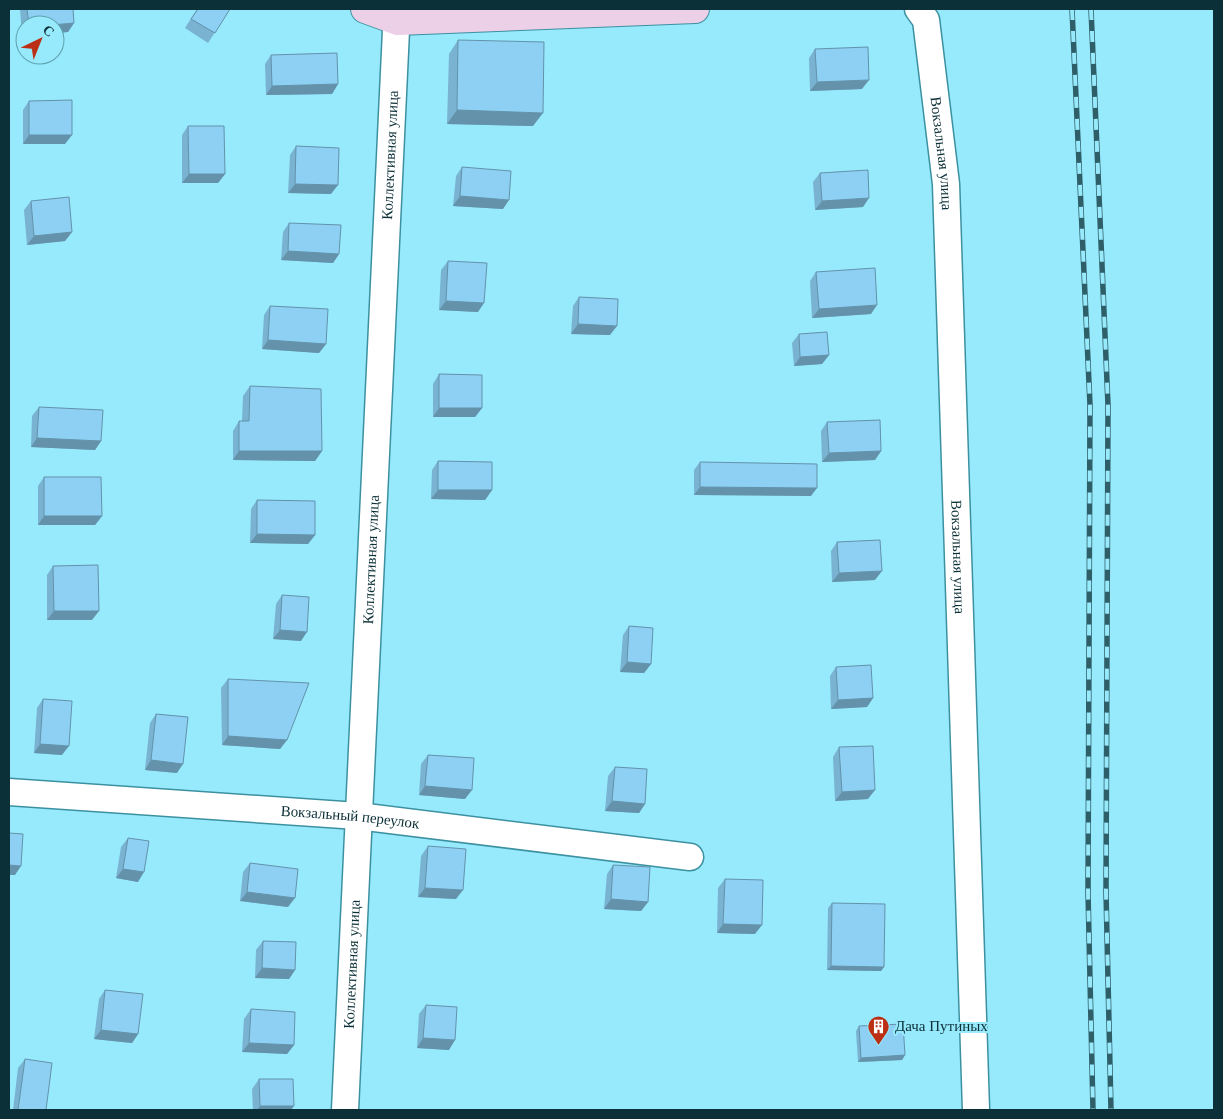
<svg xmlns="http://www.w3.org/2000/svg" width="1223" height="1119" font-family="'Times New Roman',serif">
  <rect width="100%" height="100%" fill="#97eafc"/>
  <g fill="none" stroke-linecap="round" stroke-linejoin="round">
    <defs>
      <g id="street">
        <path id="s1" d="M918,9L926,20L946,184L976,1110"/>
        <path id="s2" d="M9,792L358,816L690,857"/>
        <path id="s3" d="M345,1110L397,9"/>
      </g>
      <polyline id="secondary" points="365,9 398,21 695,9"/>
    </defs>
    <use href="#street" stroke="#3c91a1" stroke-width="29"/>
    <use href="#secondary" stroke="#3c91a1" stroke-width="30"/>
    <use href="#street" stroke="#fff" stroke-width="26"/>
    <use href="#secondary" stroke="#ebd0e7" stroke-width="28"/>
    <defs>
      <g id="rail">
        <polyline points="1072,9 1090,405 1088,892 1093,1110"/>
        <polyline points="1091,9 1108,405 1106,892 1111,1110"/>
      </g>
    </defs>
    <use href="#rail" stroke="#2e5e68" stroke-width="5.5"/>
    <use href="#rail" stroke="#97eafc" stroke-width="4" stroke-dasharray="11" stroke-linecap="butt"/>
  </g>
  <g fill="#79b3d1">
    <polygon points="20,9 73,9 74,23 68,32 55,33 55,25 25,25 25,36 22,36"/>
    <polygon points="197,9 230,9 208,43 185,28"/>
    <polygon points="458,40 533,126 447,124 449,54"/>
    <polygon points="815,49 862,89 810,91 809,58"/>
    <polygon points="271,55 338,84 332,94 266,95 265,64"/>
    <polygon points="29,101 65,144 23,144 23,110"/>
    <polygon points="188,126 225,174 218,183 182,183 182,135"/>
    <polygon points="296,146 331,194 288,193 290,155"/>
    <polygon points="462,167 503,209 453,206 456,176"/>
    <polygon points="820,173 863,207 815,210 813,182"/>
    <polygon points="31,201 72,232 65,241 27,245 24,210"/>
    <polygon points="289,223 339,254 333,263 281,260 283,232"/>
    <polygon points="448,261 478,312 439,310 441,270"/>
    <polygon points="816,272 871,314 812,318 810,281"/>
    <polygon points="579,297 610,335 571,334 573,306"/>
    <polygon points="270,306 326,344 319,353 262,349 264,315"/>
    <polygon points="799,334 829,355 822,364 794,366 792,343"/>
    <polygon points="439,374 482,408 475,417 433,417 433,384"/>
    <polygon points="250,386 322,451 315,461 233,460 233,431 239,421 242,421 243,396"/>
    <polygon points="39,407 101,441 95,450 31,447 32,416"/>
    <polygon points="827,422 881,451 875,460 822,462 821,431"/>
    <polygon points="438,461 492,490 485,500 431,499 432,470"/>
    <polygon points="700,462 811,496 694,495 694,470"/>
    <polygon points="44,477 102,516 95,525 38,525 38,486"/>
    <polygon points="257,500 315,535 308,544 250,543 251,509"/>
    <polygon points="837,542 875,580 832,582 831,551"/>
    <polygon points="53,566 92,620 47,620 47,575"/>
    <polygon points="282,595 301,641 273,639 276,604"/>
    <polygon points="629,626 651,664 644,673 620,672 623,635"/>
    <polygon points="836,667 873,698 867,707 831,709 830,676"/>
    <polygon points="228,679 287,740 280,749 222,745 221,688"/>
    <polygon points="43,699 62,755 34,753 37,708"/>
    <polygon points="156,714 177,773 145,770 150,723"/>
    <polygon points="839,747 868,799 835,801 833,757"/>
    <polygon points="428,755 465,799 419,795 421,764"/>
    <polygon points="615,767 645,804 639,813 605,811 608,776"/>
    <polygon points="128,838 138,882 116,878 121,847"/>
    <polygon points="428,846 456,899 418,897 421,856"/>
    <polygon points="250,863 288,907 240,901 243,872"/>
    <polygon points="613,865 648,902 641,911 604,909 607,874"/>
    <polygon points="725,879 755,934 717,933 718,888"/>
    <polygon points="832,903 884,967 881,971 827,970 828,908"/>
    <polygon points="263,941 295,970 289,979 255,978 256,950"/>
    <polygon points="105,990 138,1034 132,1043 94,1039 99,999"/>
    <polygon points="426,1005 449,1050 417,1048 419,1014"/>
    <polygon points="251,1009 294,1045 287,1054 242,1052 244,1019"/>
    <polygon points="859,1026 905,1055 902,1060 858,1062 856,1031"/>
    <polygon points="25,1059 46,1110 13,1110 18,1068"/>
    <polygon points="259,1079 291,1110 253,1110 252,1089"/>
  </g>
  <g fill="#6392aa">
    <polygon points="74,23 68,32 55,33 55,25"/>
    <polygon points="869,80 862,89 810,91 817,82"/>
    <polygon points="338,84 332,94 266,95 272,86"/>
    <polygon points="457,110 543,113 533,126 447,124"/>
    <polygon points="29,135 72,135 65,144 23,144"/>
    <polygon points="189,174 225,174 218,183 182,183"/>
    <polygon points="295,184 338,185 331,194 288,193"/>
    <polygon points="460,196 509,200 503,209 453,206"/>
    <polygon points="869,198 863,207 815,210 822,201"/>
    <polygon points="72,232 65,241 27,245 34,236"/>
    <polygon points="288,251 339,254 333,263 281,260"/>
    <polygon points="446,301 484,303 478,312 439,310"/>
    <polygon points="877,305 871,314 812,318 819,309"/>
    <polygon points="578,324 617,326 610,335 571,334"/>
    <polygon points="268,340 326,344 319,353 262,349"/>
    <polygon points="829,355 822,364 794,366 800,357"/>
    <polygon points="439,408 482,408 475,417 433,417"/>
    <polygon points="37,438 101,441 95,450 31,447"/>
    <polygon points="239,451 322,451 315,461 233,460"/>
    <polygon points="881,451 875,460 822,462 829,453"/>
    <polygon points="700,487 817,488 811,496 694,495"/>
    <polygon points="438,490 492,490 485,500 431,499"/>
    <polygon points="44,516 102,516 95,525 38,525"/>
    <polygon points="257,534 315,535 308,544 250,543"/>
    <polygon points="882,571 875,580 832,582 839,573"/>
    <polygon points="54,611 99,611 92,620 47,620"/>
    <polygon points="280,630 307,632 301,641 273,639"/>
    <polygon points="627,662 651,664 644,673 620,672"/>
    <polygon points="873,698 867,707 831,709 838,700"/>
    <polygon points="228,736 287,740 280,749 222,745"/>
    <polygon points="40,744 69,746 62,755 34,753"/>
    <polygon points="151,760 183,764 177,773 145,770"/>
    <polygon points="425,786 472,790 465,799 419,795"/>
    <polygon points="875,790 868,799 835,801 842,792"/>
    <polygon points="612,801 645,804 639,813 605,811"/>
    <polygon points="9,865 21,866 15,875 9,875"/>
    <polygon points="123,869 144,872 138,882 116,878"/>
    <polygon points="425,888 463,890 456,899 418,897"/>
    <polygon points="247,892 295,898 288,907 240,901"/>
    <polygon points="611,899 648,902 641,911 604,909"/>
    <polygon points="723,924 762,925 755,934 717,933"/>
    <polygon points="831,966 884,967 881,971 827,970"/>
    <polygon points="262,968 295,970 289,979 255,978"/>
    <polygon points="101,1030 138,1034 132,1043 94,1039"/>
    <polygon points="423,1038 455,1040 449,1050 417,1048"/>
    <polygon points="249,1043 294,1045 287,1054 242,1052"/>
    <polygon points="905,1055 902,1060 858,1062 861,1058"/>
    <polygon points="260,1106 294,1106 291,1110 257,1110"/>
  </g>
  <g fill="#8dd0f3" stroke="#6392aa">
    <polygon points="27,9 73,9 74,23 52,25 29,25"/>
    <polygon points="198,9 230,9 215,33 191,19"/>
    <polygon points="458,40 544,42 543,113 457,110"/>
    <polygon points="868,47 869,80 817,82 815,49"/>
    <polygon points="337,53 338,84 272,86 271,55"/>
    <polygon points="72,100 72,135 29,135 29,101"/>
    <polygon points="188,126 224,126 225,174 189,174"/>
    <polygon points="296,146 339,148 338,185 295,184"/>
    <polygon points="462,167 511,171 509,200 460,196"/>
    <polygon points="868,170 869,198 822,201 820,173"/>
    <polygon points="69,197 72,232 34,236 31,201"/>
    <polygon points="289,223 341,225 339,254 288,251"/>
    <polygon points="448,261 487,263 484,303 446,301"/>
    <polygon points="875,268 877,305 819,309 816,272"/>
    <polygon points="579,297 618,299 617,326 578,324"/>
    <polygon points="270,306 328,309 326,344 268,340"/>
    <polygon points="827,332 829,355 800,357 799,334"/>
    <polygon points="439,374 482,375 482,408 439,408"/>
    <polygon points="250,386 321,389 322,451 239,451 239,421 249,421"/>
    <polygon points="39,407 103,410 101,441 37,438"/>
    <polygon points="880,420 881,451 829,453 827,422"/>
    <polygon points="438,461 492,462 492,490 438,490"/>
    <polygon points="700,462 817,464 817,488 700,487"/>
    <polygon points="44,477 101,477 102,516 44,516"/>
    <polygon points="257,500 315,501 315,535 257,534"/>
    <polygon points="880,540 882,571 839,573 837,542"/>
    <polygon points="98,565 99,611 54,611 53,566"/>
    <polygon points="282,595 309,597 307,632 280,630"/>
    <polygon points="629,626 653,628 651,664 627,662"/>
    <polygon points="871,665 873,698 838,700 836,667"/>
    <polygon points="228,679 309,683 287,740 228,736"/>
    <polygon points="43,699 72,701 69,746 40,744"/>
    <polygon points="156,714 188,717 183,764 151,760"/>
    <polygon points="873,746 875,790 842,792 839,747"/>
    <polygon points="428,755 474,758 472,790 425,786"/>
    <polygon points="615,767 647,769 645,804 612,801"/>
    <polygon points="9,833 23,834 21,866 9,865"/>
    <polygon points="128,838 149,841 144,872 123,869"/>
    <polygon points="428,846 466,849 463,890 425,888"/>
    <polygon points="250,863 298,869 295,898 247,892"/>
    <polygon points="613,865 650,867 648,902 611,899"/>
    <polygon points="725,879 763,880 762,925 723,924"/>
    <polygon points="832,903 885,904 884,967 831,966"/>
    <polygon points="263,941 296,942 295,970 262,968"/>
    <polygon points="105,990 143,994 138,1034 101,1030"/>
    <polygon points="426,1005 457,1007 455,1040 423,1038"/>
    <polygon points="251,1009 295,1012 294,1045 249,1043"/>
    <polygon points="903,1024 905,1055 861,1058 859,1026"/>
    <polygon points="25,1059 52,1063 46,1110 18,1110"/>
    <polygon points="259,1079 293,1079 294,1106 260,1106"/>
  </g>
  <defs>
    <symbol id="building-pin" viewBox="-11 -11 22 30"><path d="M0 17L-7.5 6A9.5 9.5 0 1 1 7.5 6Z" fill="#bb2f14" stroke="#97eafc"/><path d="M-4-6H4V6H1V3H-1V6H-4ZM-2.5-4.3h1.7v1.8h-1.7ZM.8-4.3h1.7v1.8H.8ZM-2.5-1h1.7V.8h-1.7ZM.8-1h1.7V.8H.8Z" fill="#fff"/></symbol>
  </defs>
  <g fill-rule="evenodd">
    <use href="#building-pin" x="866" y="1014" width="25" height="34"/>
  </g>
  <g text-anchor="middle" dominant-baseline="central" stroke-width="4" stroke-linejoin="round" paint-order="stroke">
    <g font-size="15" fill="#0c3037" stroke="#97eafc">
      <text stroke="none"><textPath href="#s1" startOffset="148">Вокзальная улица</textPath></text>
      <text stroke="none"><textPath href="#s3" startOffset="956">Коллективная улица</textPath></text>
      <text stroke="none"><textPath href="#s1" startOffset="552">Вокзальная улица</textPath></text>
      <text stroke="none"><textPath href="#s3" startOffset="551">Коллективная улица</textPath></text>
      <text stroke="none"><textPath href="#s2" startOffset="342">Вокзальный переулок</textPath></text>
      <text stroke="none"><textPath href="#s3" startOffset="146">Коллективная улица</textPath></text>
    </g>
    <g font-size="15" fill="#0c3037" stroke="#97eafc" text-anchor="start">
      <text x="895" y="1026">Дача Путиных</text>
    </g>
  </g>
  <rect width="1223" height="1119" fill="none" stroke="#0c3037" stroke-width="20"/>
  <g transform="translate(40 40) rotate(43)"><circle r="24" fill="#97eafc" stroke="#5fa0ad"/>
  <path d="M0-4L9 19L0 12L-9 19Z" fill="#bb2f14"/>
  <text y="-8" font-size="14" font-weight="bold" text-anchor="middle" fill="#0c3037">С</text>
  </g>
</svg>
